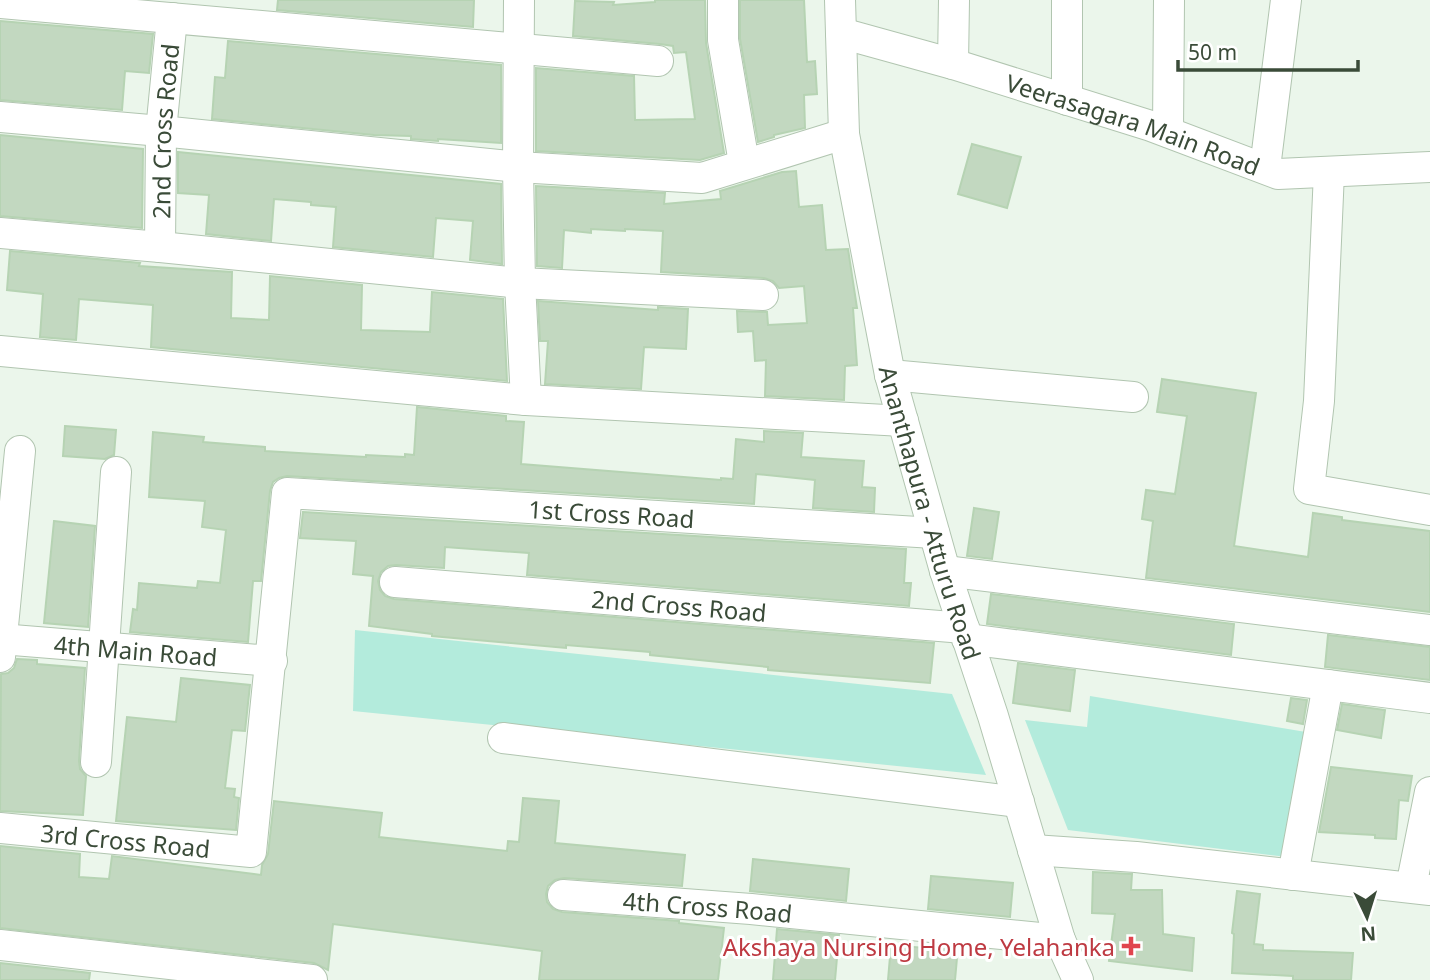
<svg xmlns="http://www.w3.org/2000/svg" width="1430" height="980" font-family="'Noto Sans',sans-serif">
  <rect width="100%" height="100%" fill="#ebf6eb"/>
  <g fill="#b3ebdc">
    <polygon points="355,630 952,694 986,775 353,711"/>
    <polygon points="1090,696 1306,732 1287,857 1068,830 1025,720 1087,727"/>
  </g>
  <g fill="#c2d8c0" stroke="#b6d3b3" stroke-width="2">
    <polygon points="278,0 474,0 473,27 277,10"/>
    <polygon points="655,0 705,0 706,43 724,153 700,160 536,151 536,68 634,76 635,120 695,119 686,52 674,53 673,46 660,44 573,36 575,1 614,2 613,5 655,2"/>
    <polygon points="740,0 804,0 807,62 815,61 817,94 804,95 805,128 774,135 774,137 758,142 740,39"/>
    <polygon points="0,21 153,34 149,73 125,71 122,110 0,100"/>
    <polygon points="228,41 501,65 501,143 438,139 438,141 411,139 411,136 374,135 212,119 215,77 225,78"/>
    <polygon points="0,135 143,149 142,228 0,216"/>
    <polygon points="972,144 1021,157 1007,208 958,194"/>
    <polygon points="178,152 501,184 502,264 470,260 473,221 436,218 433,257 333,247 336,207 311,205 311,202 274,199 271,241 206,234 209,195 178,193"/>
    <polygon points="796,171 799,207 822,205 826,250 848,249 857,308 853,308 857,365 845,366 844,400 765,396 766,360 755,361 753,331 738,332 737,311 767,312 768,325 807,323 804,286 779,288 773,281 764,278 661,272 663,231 625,229 625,231 591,229 591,233 564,230 562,268 537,266 536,186 665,193 664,204 721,199 720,191 782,172"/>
    <polygon points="10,251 140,263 139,266 232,272 231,318 269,320 270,276 362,285 361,330 430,332 432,292 503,299 507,381 151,347 153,305 79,299 76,340 40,337 43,294 7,290"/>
    <polygon points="538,301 658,310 658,307 688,309 686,349 644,347 641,389 545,384 548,341 540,341"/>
    <polygon points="1162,379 1256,393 1234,546 1308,557 1313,513 1342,517 1342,520 1430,531 1430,612 1146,578 1153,521 1142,519 1146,490 1175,494 1187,416 1157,412"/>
    <polygon points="417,407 506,416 506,421 524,422 521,464 721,480 721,478 733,479 736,439 764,442 764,431 803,433 801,457 864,461 862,487 875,488 874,512 813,508 815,480 756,474 754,504 287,476 279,478 273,482 270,491 261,581 253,581 248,642 130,632 133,609 137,610 139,583 197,588 198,581 220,583 226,530 202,527 205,501 149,497 153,432 204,437 203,442 265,447 265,451 366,457 366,455 405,457 405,454 414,455"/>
    <polygon points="65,426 116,430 114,455 105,459 63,456"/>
    <polygon points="974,508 999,512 992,559 967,556"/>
    <polygon points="303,512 906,549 904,583 911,583 909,606 527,575 529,553 445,547 444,568 396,565 388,566 381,572 378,581 380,590 385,596 394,599 934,643 930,683 768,670 768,667 650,655 650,652 566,645 566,648 432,636 432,634 369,626 373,576 353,574 356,541 300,538"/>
    <polygon points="54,521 95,526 88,627 44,623"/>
    <polygon points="991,594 1234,624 1231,655 987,624"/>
    <polygon points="1328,635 1430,647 1430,680 1325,667"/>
    <polygon points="17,659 37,660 37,664 85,668 79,761 80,769 86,776 83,815 0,811 1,674 8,673 14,668"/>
    <polygon points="1018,663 1075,670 1070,711 1013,703"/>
    <polygon points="181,678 250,685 245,731 232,730 225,788 235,789 234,797 239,798 236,830 116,821 127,717 176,722"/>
    <polygon points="1291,698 1307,700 1303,724 1287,721"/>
    <polygon points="1342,704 1385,710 1381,738 1337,730"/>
    <polygon points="1331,767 1412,776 1408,801 1399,800 1396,839 1375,838 1375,835 1319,832"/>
    <polygon points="523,798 559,801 555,843 685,855 682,886 564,878 555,880 548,886 546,894 547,902 553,909 562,912 679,921 679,923 724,928 718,980 539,980 542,951 333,924 328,970 314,963 0,928 0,846 80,854 79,877 109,879 112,856 261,875 262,865 268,854 274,801 382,813 379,837 507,851 508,841 519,842"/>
    <polygon points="753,859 849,869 846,901 750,891"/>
    <polygon points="1093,872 1132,874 1131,890 1162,890 1163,934 1194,938 1192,971 1109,961 1115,914 1092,913"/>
    <polygon points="931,876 1013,883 1010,917 928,909"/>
    <polygon points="1237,891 1260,894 1254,944 1263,945 1263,950 1353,953 1351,980 1293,980 1293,976 1232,973 1234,934 1232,933"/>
    <polygon points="777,929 839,935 835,980 773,980"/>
    <polygon points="925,944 958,947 955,980 888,980 891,945 925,948"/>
    <polygon points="0,963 90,973 89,980 0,980"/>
  </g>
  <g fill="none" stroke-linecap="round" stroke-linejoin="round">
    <defs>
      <g id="minor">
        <polyline points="519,0 518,167 520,283 526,400"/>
        <polyline points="723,0 723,40 744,163"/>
        <path id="s1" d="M840,0L844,134L890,375L945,571L993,716L1060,940L1078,980"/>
        <polyline points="1067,0 1067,100"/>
        <polyline points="0,3 658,61"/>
        <path id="s2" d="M841,33L953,64L1151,126L1278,174L1430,167"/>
        <polyline points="953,64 954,0"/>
        <polyline points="0,117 161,131 518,167 702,178 844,134"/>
        <polyline points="1168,132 1169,0"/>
        <polyline points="1265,168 1286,0"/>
        <polyline points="1329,172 1319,401 1309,489 1430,510"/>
        <polyline points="0,233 160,247 520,283 763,295"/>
        <path id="s3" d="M160,247L161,131L172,18"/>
        <polyline points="0,351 526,400 903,421"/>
        <polyline points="890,375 1133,397"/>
        <polyline points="945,571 1430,630"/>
        <path id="s4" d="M395,582L964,628"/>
        <path id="s5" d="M0,639L272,661"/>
        <polyline points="967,639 1430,698"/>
        <polyline points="0,657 20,451"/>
        <polyline points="503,738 1019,802"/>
        <polyline points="96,762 116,472"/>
        <path id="s6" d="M0,828L251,852L287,493L934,533"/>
        <polyline points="1033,850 1136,857 1430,890"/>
        <polyline points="1293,875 1328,685"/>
        <polyline points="1411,887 1430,792"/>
        <path id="s7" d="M563,895L751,909L1060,940"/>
        <polyline points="0,945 312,980"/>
      </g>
    </defs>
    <use href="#minor" stroke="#b1c5b0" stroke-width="32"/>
    <use href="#minor" stroke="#fff" stroke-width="30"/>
  </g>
  <path fill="#e0444e" stroke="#fff" stroke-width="2.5" d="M1127.5 935.5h7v7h7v7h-7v7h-7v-7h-7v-7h7z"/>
  <g text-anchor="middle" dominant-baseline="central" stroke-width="6" stroke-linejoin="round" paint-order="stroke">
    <g font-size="24" fill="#3a4b38" stroke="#fff">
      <text stroke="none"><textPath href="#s2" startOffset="306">Veerasagara Main Road</textPath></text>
      <text stroke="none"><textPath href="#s3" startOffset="116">2nd Cross Road</textPath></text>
      <text stroke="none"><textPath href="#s6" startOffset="938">1st Cross Road</textPath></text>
      <text stroke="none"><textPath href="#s1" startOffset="523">Ananthapura - Atturu Road</textPath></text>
      <text stroke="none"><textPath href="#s4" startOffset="285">2nd Cross Road</textPath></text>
      <text stroke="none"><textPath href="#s5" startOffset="136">4th Main Road</textPath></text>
      <text stroke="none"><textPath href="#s6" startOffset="126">3rd Cross Road</textPath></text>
      <text stroke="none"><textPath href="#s7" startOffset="145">4th Cross Road</textPath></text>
    </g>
    <g font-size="24" fill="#be3a42" stroke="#fff" text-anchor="end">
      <text x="1115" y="946">Akshaya Nursing Home, Yelahanka</text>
    </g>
  </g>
  <g transform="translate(1367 917) rotate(176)" stroke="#ffffff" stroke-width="5" paint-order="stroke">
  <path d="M0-5L12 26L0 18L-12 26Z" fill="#3a4b38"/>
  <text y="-10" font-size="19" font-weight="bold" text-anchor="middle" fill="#3a4b38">N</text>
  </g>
  <path d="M1178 60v10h180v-10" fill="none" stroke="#3a4b38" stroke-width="3.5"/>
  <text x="1188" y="60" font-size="21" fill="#3a4b38" stroke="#ffffff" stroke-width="5" paint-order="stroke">50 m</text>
</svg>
